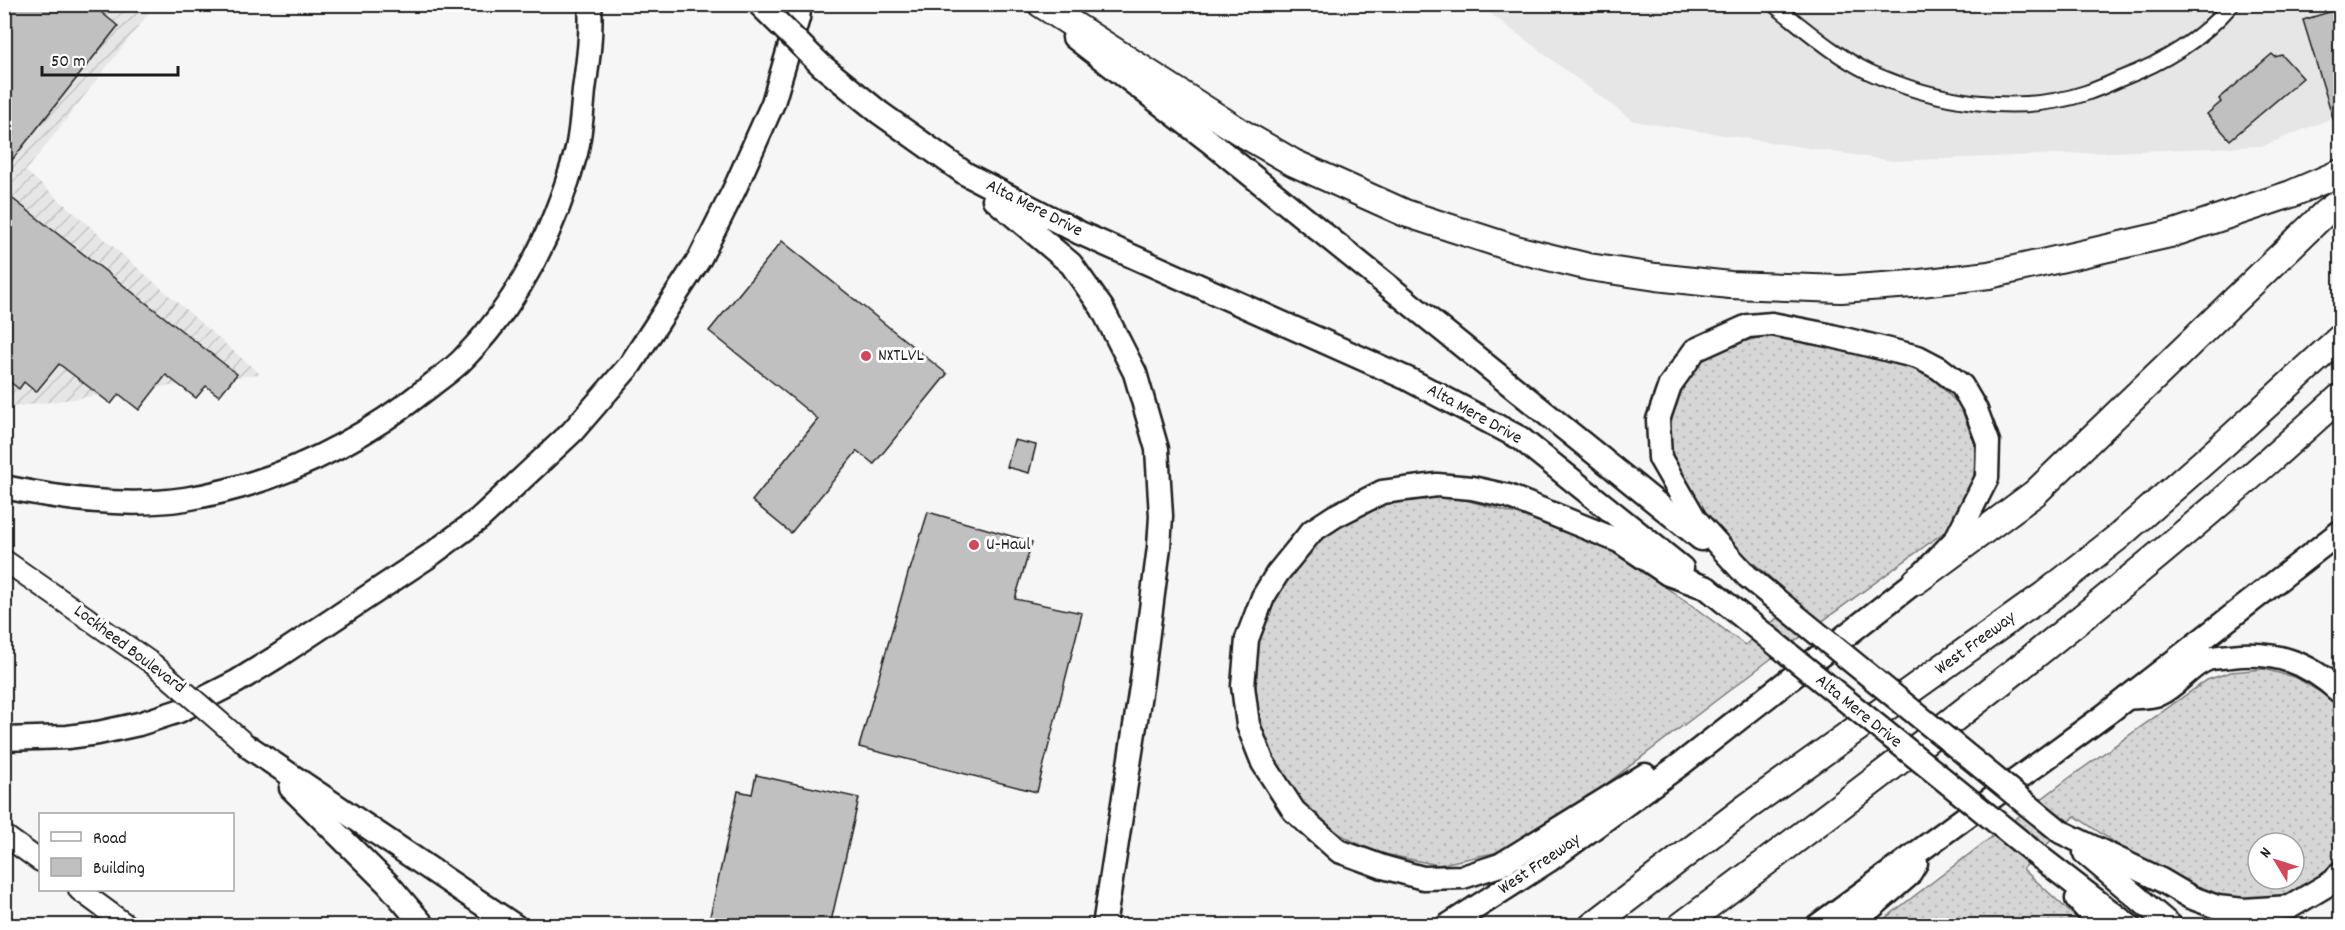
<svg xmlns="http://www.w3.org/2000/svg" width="2345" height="930" font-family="Dekko,sans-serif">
  <defs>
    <pattern id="industrial-furrows" width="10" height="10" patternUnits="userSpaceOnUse" patternTransform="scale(1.5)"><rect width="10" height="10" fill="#e6e6e6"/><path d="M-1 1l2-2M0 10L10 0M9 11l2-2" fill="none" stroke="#c5c5c5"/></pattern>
    <pattern id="grass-dots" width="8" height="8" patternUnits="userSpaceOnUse" patternTransform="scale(1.5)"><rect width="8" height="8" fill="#d6d6d6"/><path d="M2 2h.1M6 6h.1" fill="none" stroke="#b7b7b7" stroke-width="1.8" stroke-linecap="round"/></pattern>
  </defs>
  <rect width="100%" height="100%" fill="#f6f6f6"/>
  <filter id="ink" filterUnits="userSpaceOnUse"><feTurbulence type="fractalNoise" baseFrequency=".0167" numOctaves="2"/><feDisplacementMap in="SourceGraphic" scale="12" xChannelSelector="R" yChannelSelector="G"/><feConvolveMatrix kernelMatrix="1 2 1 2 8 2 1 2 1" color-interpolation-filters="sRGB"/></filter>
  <g filter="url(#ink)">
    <polygon fill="#e6e6e6" points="1479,5 2340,5 2340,115 2263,146 1892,161 1633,121"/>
    <polygon fill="url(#industrial-furrows)" points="4,5 155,5 26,171 260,374 5,408"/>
    <g fill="url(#grass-dots)" stroke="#797979" stroke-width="1.5" fill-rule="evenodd">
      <polygon points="1777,334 1872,357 1929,374 1961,407 1977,452 1971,494 1951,527 1768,661 1547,829 1503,851 1438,865 1370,851 1333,830 1292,794 1267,752 1256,720 1256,641 1290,570 1323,535 1379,504 1444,494 1584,533 1686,601 1745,645 1797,601 1707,522 1685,485 1669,445 1668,412 1677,391 1700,360 1727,345"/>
      <path d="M2264,669L2297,678L2338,703L2340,708V863L2282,902L2233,904L2151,867L2075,816L2023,869L2084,925L1875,926L2069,778L2207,680L2231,672ZM2258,843H2294V879H2258Z"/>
    </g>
    <g fill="#c0c0c0" stroke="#1c1c1c" stroke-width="1.5">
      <polygon points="16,4 91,4 118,26 4,170 4,19"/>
      <polygon points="2336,10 2340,24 2340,130 2337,131 2303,20"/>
      <polygon points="2272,54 2275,57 2282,55 2303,78 2230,140 2207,114 2221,102 2219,99"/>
      <polygon points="4,192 237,374 219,396 206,386 196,398 166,375 139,410 119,394 111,404 59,364 36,392 24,382 19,389 4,377"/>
      <polygon points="782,241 947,374 874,464 857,451 791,533 752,501 818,419 709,331"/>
      <polygon points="1014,440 1036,445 1029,473 1007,467"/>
      <polygon points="928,512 1032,542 1015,599 1082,613 1037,792 859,747 909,570 910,570"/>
      <polygon points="756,775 859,798 830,926 728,926 709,921 738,791 752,794"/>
    </g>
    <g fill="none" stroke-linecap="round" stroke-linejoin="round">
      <defs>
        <path id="street" d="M1773,4C1804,28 1834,55 1869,72C1934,102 2017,116 2086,93C2098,89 2109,84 2120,79C2164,62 2200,41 2232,4"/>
        <g id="secondary">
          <polyline points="4,560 153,664"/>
          <polyline points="4,835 40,861"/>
          <polyline points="79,890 128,926"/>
        </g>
        <g id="primary">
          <polyline points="1074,37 1209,141 1701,539"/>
          <polyline points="880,113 966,174 1080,233 1408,379 1520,438 1682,568"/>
          <polyline points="994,199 1071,264 1102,308 1135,373 1157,449 1161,516 1159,547 1141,687 1104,926"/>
          <path d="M4,487C63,499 125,508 185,499C277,484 356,445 429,387C440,378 454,369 464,358C519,302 555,228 576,153C581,133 582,111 584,90C588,61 592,33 590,4"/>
          <path d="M2127,698C2137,697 2151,697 2159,694C2177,686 2190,665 2208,659C2215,657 2224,657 2231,656C2275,651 2308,662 2340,692"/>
          <polyline points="4,739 68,737 98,733 139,724 179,711 236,682 275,658 429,556 479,519 572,432 630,365 700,258 735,188 773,103 798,18 800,4"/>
          <polyline points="249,747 515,926"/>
          <polyline points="1645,775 1500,865 1463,877 1423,878 1383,867 1339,851 1294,811 1263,763 1248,725 1243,686 1247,639 1263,597 1277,574 1312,531 1335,516 1382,492 1437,485 1472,488 1508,496 1619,541 1668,574 1707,588"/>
          <polyline points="291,788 388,884 424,926"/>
          <polyline points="2061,832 2161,880 2190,897 2217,907 2244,910 2290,907 2334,881 2340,873"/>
          <polyline points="2085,853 2171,926"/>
          <polyline points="2037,855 2129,926"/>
          <polyline points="2077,899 2101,926"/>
          <polyline points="1447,926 1548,861 1681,764 1916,581 1956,539 1987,478 1988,442 1976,410 1962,386 1939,368 1918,357 1828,335 1772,324 1748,326 1695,350 1670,385 1658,420 1660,458 1695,519 1747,576"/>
          <polyline points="1817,926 2105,715 2340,532"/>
          <polyline points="1850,926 1908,876 1916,863"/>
        </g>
        <g id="highway">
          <polyline points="1041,4 1242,133 1294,163 1405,213 1516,249 1589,267 1656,277 1730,285 1841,289 1912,284 1989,275 2174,233 2291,194 2340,173"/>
          <polyline points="1916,581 2035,493 2325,213 2340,202"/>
          <polyline points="1592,926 1747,807 2044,595 2118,537 2224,444 2340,338"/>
          <path d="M1681,926C1907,757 2132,587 2340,397"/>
        </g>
      </defs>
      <use href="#street" stroke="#1c1c1c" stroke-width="18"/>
      <use href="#secondary" stroke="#1c1c1c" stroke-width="24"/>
      <use href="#primary" stroke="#1c1c1c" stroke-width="27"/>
      <use href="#highway" stroke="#1c1c1c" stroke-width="30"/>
      <use href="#street" stroke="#fff" stroke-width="14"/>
      <use href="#secondary" stroke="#fff" stroke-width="20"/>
      <use href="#primary" stroke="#fff" stroke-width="22"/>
      <use href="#highway" stroke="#fff" stroke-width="26"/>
      <defs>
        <polyline id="secondary-bridge" points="153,664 249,747"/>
        <g id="primary-bridge">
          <polyline points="759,4 821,65 880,113"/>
          <polyline points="1747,576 2061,832"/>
          <polyline points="1707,588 2037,855"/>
        </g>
      </defs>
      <use href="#secondary-bridge" stroke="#1c1c1c" stroke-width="24" stroke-linecap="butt"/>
      <use href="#primary-bridge" stroke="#1c1c1c" stroke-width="27" stroke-linecap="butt"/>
      <use href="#secondary-bridge" stroke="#fff" stroke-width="20"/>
      <use href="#primary-bridge" stroke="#fff" stroke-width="22"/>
    </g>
  </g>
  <g fill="#d1495b" stroke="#fff" stroke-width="2">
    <circle cx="866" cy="356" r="6"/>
    <circle cx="974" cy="545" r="6"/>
  </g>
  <g text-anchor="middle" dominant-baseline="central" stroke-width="6" stroke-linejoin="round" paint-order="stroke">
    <g font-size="18" fill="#1c1c1c" stroke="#fff">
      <text transform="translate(1034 209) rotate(27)">Alta Mere Drive</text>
      <text transform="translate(1474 415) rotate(29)">Alta Mere Drive</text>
      <text transform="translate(1976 644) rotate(-36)">West Freeway</text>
      <text transform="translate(129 650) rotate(37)">Lockheed Boulevard</text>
      <text transform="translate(1858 712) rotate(39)">Alta Mere Drive</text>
      <text transform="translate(1540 865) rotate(-34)">West Freeway</text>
    </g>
    <g font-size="18" fill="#1c1c1c" stroke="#fff" text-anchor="start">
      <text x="878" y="356">NXTLVL</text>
      <text x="986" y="545">U-Haul</text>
    </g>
  </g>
  <rect width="2345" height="930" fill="none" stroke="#fff" stroke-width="24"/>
  <rect x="12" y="12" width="2321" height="906" fill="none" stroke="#1c1c1c" stroke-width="2" filter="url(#ink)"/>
  <rect x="39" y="813" width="195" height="78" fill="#ffffff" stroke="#a4a4a4" stroke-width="1.5"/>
  <rect x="51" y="832" width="30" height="9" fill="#ffffff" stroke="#a4a4a4" stroke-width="1.5"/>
  <text x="93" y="843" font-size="18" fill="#1c1c1c">Road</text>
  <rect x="51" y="858" width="30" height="18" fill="#c0c0c0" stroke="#a4a4a4" stroke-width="1.5"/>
  <text x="93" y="873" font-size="18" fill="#1c1c1c">Building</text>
  <g transform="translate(2276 861) rotate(308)"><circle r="28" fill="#ffffff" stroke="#a4a4a4" stroke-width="1.5"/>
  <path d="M0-4.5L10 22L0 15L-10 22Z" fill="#d1495b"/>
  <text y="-9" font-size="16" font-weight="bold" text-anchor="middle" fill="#1c1c1c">N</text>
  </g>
  <path d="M42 66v9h136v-9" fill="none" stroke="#1c1c1c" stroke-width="3"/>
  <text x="51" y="66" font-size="18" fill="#1c1c1c" stroke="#ffffff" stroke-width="4.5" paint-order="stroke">50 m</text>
</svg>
